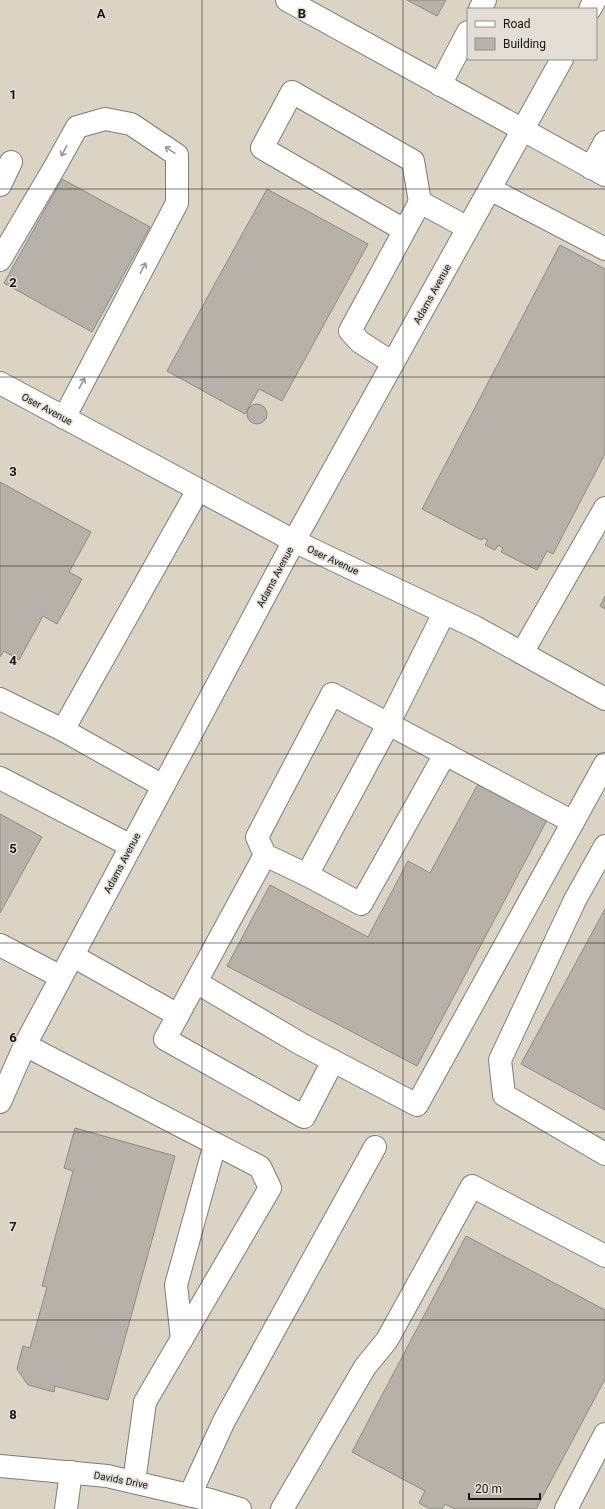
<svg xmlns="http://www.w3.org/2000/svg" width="605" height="1509" font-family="Roboto,sans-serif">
  <rect width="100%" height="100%" fill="#e2ded6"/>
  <path fill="#dbd4c4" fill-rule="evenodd" d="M0,0H605V1509H0ZM468,9H596V59H468Z"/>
  <g fill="#b6b2aa" stroke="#8d8a82">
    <polygon points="407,0 446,0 437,16"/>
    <polygon points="62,179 150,227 92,332 4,283"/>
    <polygon points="267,189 368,244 282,401 259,389 245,414 167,371"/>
    <polygon points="560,245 605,269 605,454 553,554 547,551 537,570 501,552 503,548 498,545 495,550 485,545 488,540 483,538 481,540 422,509"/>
    <circle cx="257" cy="414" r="10"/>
    <polygon points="0,482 91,532 69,572 82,579 57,624 43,616 19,660 4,651 0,657"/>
    <polygon points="605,596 605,609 600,606"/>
    <polygon points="478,784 547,820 417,1066 227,966 270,885 368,937 408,861 430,873"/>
    <polygon points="0,814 42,837 0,913"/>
    <polygon points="605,909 605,1110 521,1064"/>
    <polygon points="75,1128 175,1156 108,1400 55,1386 54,1392 28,1385 17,1369 23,1346 30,1348 47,1287 42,1286 73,1171 64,1168"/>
    <polygon points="466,1236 605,1310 605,1379 536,1509 455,1509 445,1504 442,1509 430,1509 419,1503 425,1491 352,1452"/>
  </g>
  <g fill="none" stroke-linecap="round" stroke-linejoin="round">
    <defs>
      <g id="minor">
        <polyline points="287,0 605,175"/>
        <polyline points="480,9 485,0"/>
        <polyline points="590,9 595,0"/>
        <polyline points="440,85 468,32"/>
        <polyline points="591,168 605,142"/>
        <polyline points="0,185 11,162"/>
        <polyline points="490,189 605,249"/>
        <polyline points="404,230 262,148 292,92 413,161 420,202"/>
        <polyline points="0,260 56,165 77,127 105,119 131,124 177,155 177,203 64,418"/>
        <polyline points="393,363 360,342 350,331 420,202 468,228"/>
        <polyline points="0,383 294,541 475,627 605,699"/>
        <polyline points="444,613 389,723 307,875 265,855 257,837 332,694 573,822"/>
        <polyline points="522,653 605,508"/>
        <polyline points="0,699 63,730"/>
        <polyline points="0,778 131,846"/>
        <polyline points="163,786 63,730 198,490"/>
        <polyline points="605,846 575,900 500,1060 504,1095 605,1154"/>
        <polyline points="265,855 165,1039 304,1117 333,1061"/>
        <polyline points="307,875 361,904 445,754"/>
        <polyline points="0,945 61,977"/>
        <polyline points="73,956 178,1015"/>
        <polyline points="196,982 301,1044 417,1105 605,764"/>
        <polyline points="25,1045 260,1167 270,1188 145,1402 134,1482"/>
        <polyline points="0,1102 25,1045 294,541 562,59"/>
        <polyline points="182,1339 176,1285 215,1144"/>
        <polyline points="0,1466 107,1476 210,1500 240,1509"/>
        <polyline points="190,1495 224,1421 375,1147"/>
        <polyline points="66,1509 71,1472"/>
        <polyline points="282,1509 365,1367 387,1340 472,1186 605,1256"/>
        <polyline points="566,1509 605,1434"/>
      </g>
    </defs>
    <use href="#minor" stroke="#807d75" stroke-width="24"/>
    <use href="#minor" stroke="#fff" stroke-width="22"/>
  </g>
  <defs><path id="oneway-shaft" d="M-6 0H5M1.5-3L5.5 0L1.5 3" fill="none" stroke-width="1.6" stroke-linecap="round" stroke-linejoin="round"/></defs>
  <g stroke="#969694">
    <use href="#oneway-shaft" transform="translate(170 150) rotate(-146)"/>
    <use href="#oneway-shaft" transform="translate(64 151) rotate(118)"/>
    <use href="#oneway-shaft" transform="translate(143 268) rotate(-62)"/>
    <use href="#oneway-shaft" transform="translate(82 383) rotate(-62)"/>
  </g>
  <path fill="none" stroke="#161512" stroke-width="1" stroke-opacity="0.55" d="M202,0V1509M403,0V1509M0,189H605M0,377H605M0,566H605M0,754H605M0,943H605M0,1132H605M0,1320H605"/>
  <g text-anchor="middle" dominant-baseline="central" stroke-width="3" stroke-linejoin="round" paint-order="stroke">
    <g font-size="10" fill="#161512" stroke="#e2ded6">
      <text transform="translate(432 294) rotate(-61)">Adams Avenue</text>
      <text transform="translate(47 409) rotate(28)">Oser Avenue</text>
      <text transform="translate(333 560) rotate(25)">Oser Avenue</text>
      <text transform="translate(275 577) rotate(-62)">Adams Avenue</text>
      <text transform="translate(122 863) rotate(-62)">Adams Avenue</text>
      <text transform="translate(121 1480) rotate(11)">Davids Drive</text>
    </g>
  </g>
  <g font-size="13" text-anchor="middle" font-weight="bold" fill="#161512" stroke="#e2ded6" stroke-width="3" stroke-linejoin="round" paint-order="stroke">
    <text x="101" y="18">A</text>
    <text x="302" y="18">B</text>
    <text x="13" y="99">1</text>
    <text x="13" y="287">2</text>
    <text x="13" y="476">3</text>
    <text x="13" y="665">4</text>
    <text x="13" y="853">5</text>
    <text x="13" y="1042">6</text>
    <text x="13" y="1231">7</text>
    <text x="13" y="1419">8</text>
  </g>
  <rect x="467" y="8" width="130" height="52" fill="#e2ded6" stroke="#908e88"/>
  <rect x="475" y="21" width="20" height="6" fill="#ffffff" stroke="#908e88"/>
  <text x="503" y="28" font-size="12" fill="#161512">Road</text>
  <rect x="475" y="38" width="20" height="12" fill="#b6b2aa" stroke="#908e88"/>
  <text x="503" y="48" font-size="12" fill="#161512">Building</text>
  <path d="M469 1493v6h71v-6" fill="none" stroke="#161512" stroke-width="2"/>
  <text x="475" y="1493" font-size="12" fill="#161512" stroke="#e2ded6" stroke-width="3" paint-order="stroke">20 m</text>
</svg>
